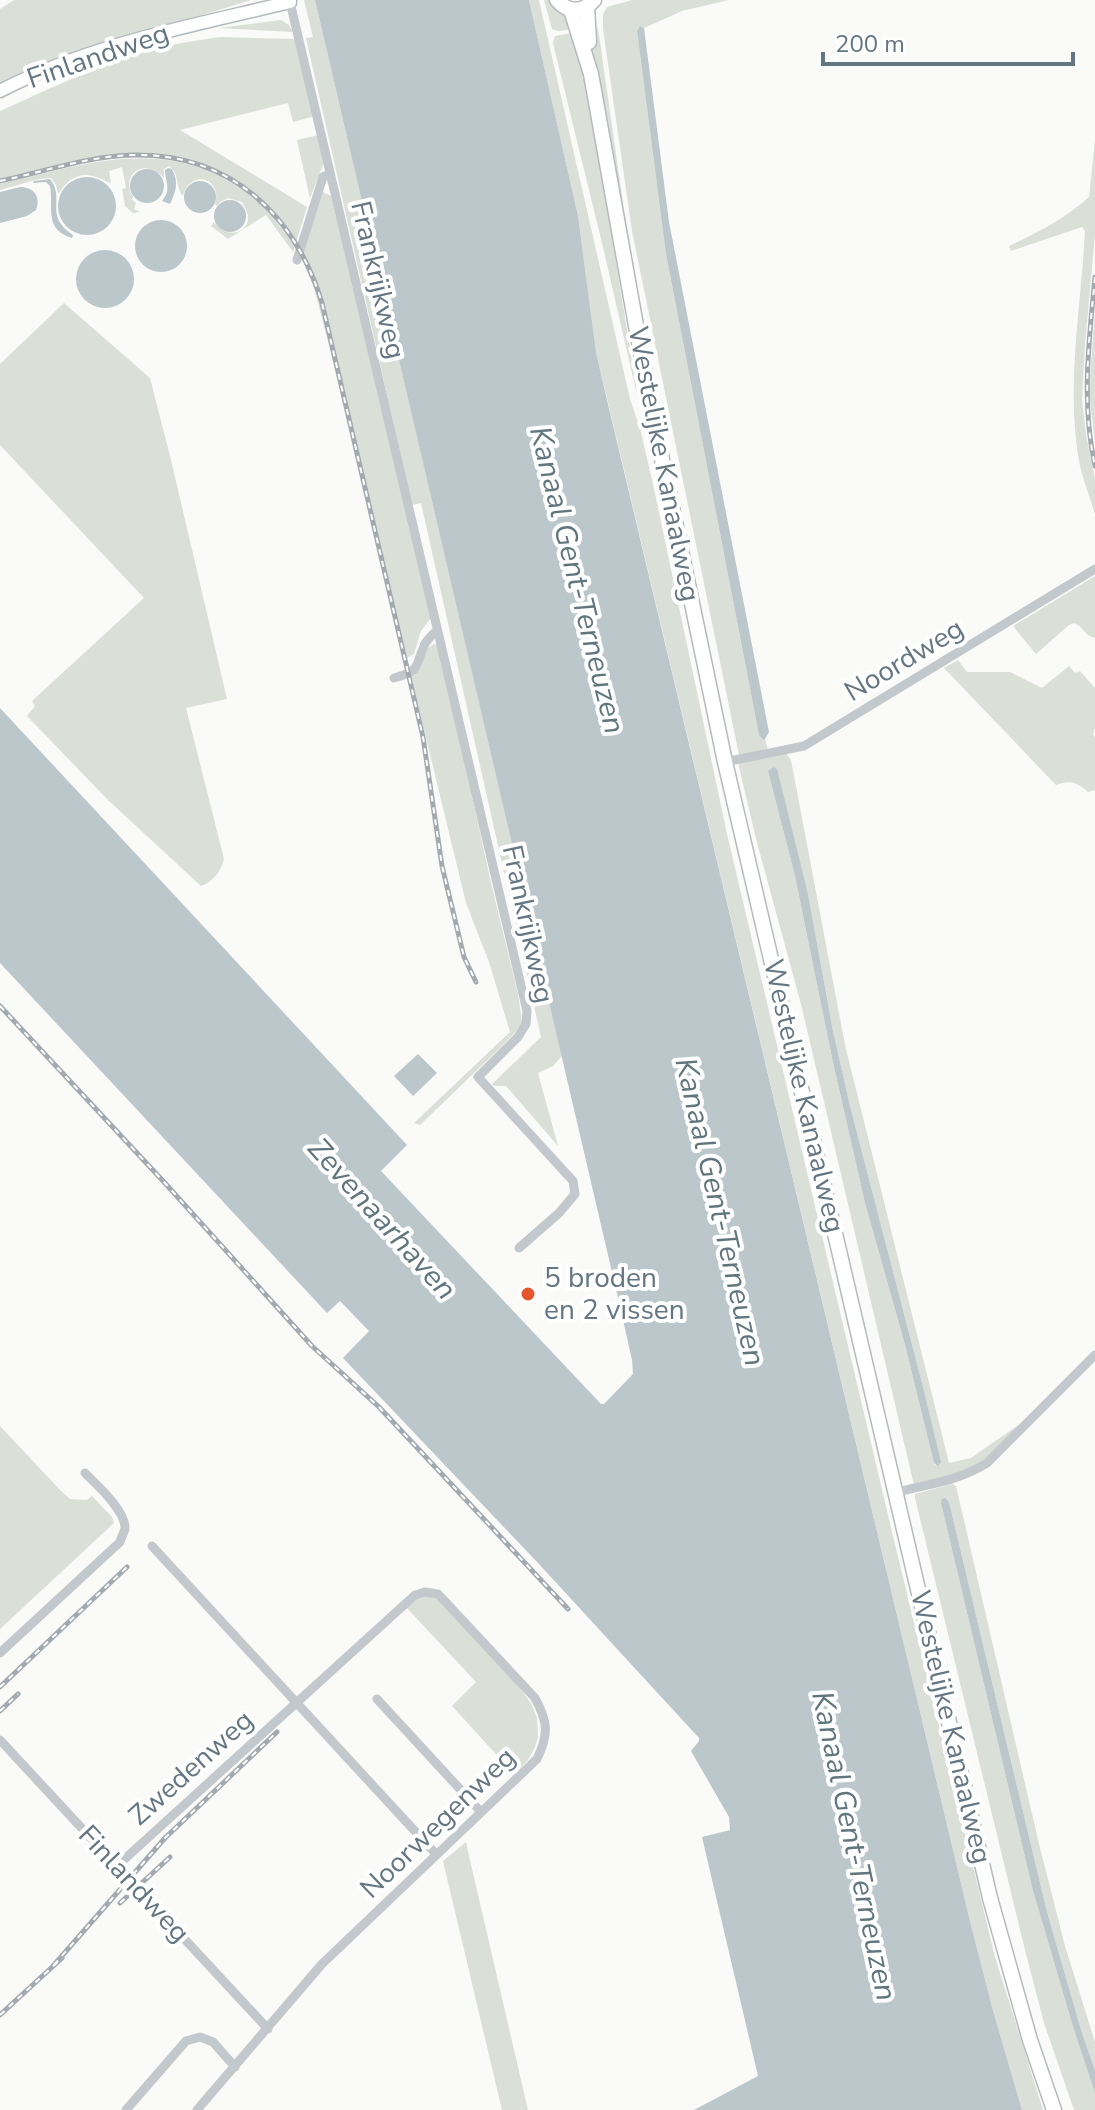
<svg xmlns="http://www.w3.org/2000/svg" width="1095" height="2110" font-family="'Nunito Sans',sans-serif">
  <rect width="100%" height="100%" fill="#fafaf8"/>
  <g fill="#dadfd7" fill-rule="evenodd">
    <polygon points="14,0 251,0 177,23 0,87 0,9"/>
    <polygon points="304,0 315,0 562,1056 553,1066 538,1073 558,1146 506,1086 494,1086 492,1084 541,1037 421,503 412,505 306,38 313,37"/>
    <polygon points="529,0 539,0 630,399 640,428 653,484 727,834 893,1536 995,1957 1043,2110 1022,2110 992,2007 969,1917 596,352 578,216"/>
    <polygon points="544,0 552,0 567,14 575,29 558,31 552,29"/>
    <polygon points="632,0 729,0 682,11 644,28 640,26 637,31 666,254 759,735 763,740 765,739 768,750 739,755 632,231 603,29 603,14 607,7"/>
    <polygon points="281,20 289,25 293,32 219,28"/>
    <polygon points="598,28 627,231 627,237 593,56 590,30"/>
    <polygon points="576,32 587,80 638,399 602,243 553,43 555,36"/>
    <path d="M220,37L295,39L315,116L293,122L288,103L180,130L307,207L293,252L266,215L228,239L211,226L214,222C224,239 250,235 248,215C247,212 244,205 242,202L228,198L220,202L217,206L215,204C223,178 190,168 183,196C175,187 180,173 169,166L164,169V178C146,157 119,173 133,197L132,199L136,203L134,209L140,212L133,213L125,206L122,189L126,188L122,167L109,171L111,183C106,182 103,179 99,178C80,170 68,179 58,194L56,185L51,178L39,179L0,190V184C94,162 175,132 258,202C272,214 282,231 294,243C288,233 281,221 273,212C236,173 181,152 128,155C86,157 41,172 0,181V111C54,87 106,61 164,47C182,42 201,40 220,37Z"/>
    <polygon points="319,135 325,160 310,198 297,140"/>
    <path d="M1095,140V235L1085,344L1082,399L1086,435L1095,479V514C1090,498 1084,482 1080,466C1065,389 1081,309 1085,231L1082,227L1011,251L1009,246C1037,233 1066,218 1089,197Z"/>
    <polygon points="323,192 331,196 431,618 421,631 414,654 407,658 346,410 314,288 302,259"/>
    <path d="M64,303L150,378L171,460L227,699L186,708L224,859C221,871 213,882 201,886L108,800L27,716L35,706L32,701L144,598L0,445V364Z"/>
    <polygon points="1095,311 1095,444 1089,392"/>
    <path d="M1095,576V638C1085,636 1083,626 1074,623L1069,625L1036,654L1013,626Z"/>
    <polygon points="434,644 439,645 491,883 518,994 522,1022 518,1029 503,1045 420,1125 414,1123 510,1032 489,962 466,903 411,676 428,648"/>
    <path d="M958,660L967,672H1010L1042,688L1069,666L1075,673L1080,671L1095,688V728L1093,734L1095,738V790L1088,792C1076,782 1071,780 1056,785L944,668Z"/>
    <path d="M782,753L787,754L791,760L845,1045L949,1463L971,1458L1027,1419L974,1469L914,1485L801,1004L756,839L739,767L738,762ZM773,767L808,894L833,1031L850,1106L921,1379L940,1464L935,1465L934,1463L905,1345L865,1203L832,1058L795,876L768,771Z"/>
    <polygon points="0,1426 61,1491 70,1499 87,1500 92,1496 112,1517 114,1523 0,1629"/>
    <polygon points="952,1484 956,1486 1039,1844 1065,1946 1095,2042 1095,2070 1082,2033 1047,1912 949,1502 944,1498 941,1503 1033,1891 1074,2030 1095,2093 1095,2110 1074,2110 1044,2023 1025,1950 915,1498 915,1494"/>
    <polygon points="419,1595 436,1598 515,1682 531,1703 537,1718 538,1737 535,1747 528,1760 514,1774 452,1706 476,1682 405,1606"/>
    <polygon points="466,1842 469,1856 528,2110 502,2110 443,1861"/>
  </g>
  <g fill="#bbc7cb">
    <polygon points="315,0 529,0 578,216 596,352 607,400 969,1917 992,2007 1022,2110 694,2110 758,2076 702,1837 730,1830 729,1817 691,1751 699,1741 699,1738 538,1563 343,1358 369,1331 340,1301 327,1313 0,963 0,708 407,1145 381,1171 601,1404 604,1404 633,1374 632,1360 619,1302"/>
    <polygon points="640,26 644,28 669,222 769,732 765,739 763,740 759,735 666,254 637,31"/>
    <path d="M168,168L172,169C179,183 176,191 170,204L162,201C172,189 165,182 165,170Z"/>
    <circle cx="147" cy="186" r="17"/>
    <circle cx="87" cy="206" r="29"/>
    <path d="M50,179C66,199 43,215 73,235L72,238C43,229 54,207 50,186L46,182L33,183L34,181Z"/>
    <circle cx="200" cy="197" r="16"/>
    <path d="M20,187C34,187 41,197 36,210L27,216L0,223V192Z"/>
    <circle cx="230" cy="216" r="16"/>
    <circle cx="161" cy="246" r="26"/>
    <circle cx="105" cy="279" r="29"/>
    <polygon points="773,767 777,769 808,894 833,1031 850,1106 921,1379 941,1462 938,1466 934,1463 905,1345 865,1203 832,1058 795,876 768,771"/>
    <polygon points="418,1054 437,1073 413,1096 394,1076"/>
    <polygon points="945,1498 949,1502 1047,1912 1082,2033 1095,2070 1095,2093 1074,2030 1033,1891 941,1503 942,1499"/>
  </g>
  <g fill="none" stroke-linecap="round" stroke-linejoin="round">
    <defs>
      <path id="secondary" d="M0,91C91,44 191,26 290,2V0"/>
      <g id="primary">
        <path d="M557,0C568,13 583,13 594,0"/>
        <polyline points="587,7 589,42"/>
        <polyline points="571,10 591,74 647,387 725,762 990,1898 1030,2040 1054,2110"/>
      </g>
    </defs>
    <use href="#secondary" stroke="#b3babf" stroke-width="15"/>
    <use href="#primary" stroke="#b5babe" stroke-width="17"/>
    <g stroke="#c3c8cc" stroke-width="9">
      <polyline points="290,2 527,1011 526,1024 518,1037 478,1077 573,1181 575,1194 559,1213 519,1248"/>
      <polyline points="297,260 323,177 330,174"/>
      <path d="M394,678C421,671 415,666 424,646C426,640 433,635 437,630"/>
      <polyline points="725,762 804,746 1095,569"/>
      <path d="M897,1492C928,1484 959,1481 987,1463L1095,1355"/>
      <polyline points="152,1546 436,1854"/>
      <path d="M0,1653L120,1542C121,1537 124,1533 125,1529C126,1511 97,1485 85,1473"/>
      <polyline points="377,1699 481,1812"/>
      <polyline points="0,1740 268,2029"/>
      <path d="M117,1866L415,1595L425,1592L438,1594L535,1698C548,1722 549,1734 537,1759L322,1964L197,2110"/>
      <polyline points="126,2110 186,2041 200,2037 213,2042 235,2067"/>
    </g>
    <use href="#secondary" stroke="#fff" stroke-width="12"/>
    <use href="#primary" stroke="#fff" stroke-width="14"/>
    <defs>
      <g id="rail">
        <path d="M0,181C43,172 89,156 133,155C229,153 295,214 322,303L423,737L442,866L464,957L476,982"/>
        <path d="M1095,277C1089,341 1081,402 1095,466"/>
        <polyline points="0,1006 164,1182 312,1346 379,1407 568,1609"/>
        <polyline points="0,1687 127,1567"/>
        <polyline points="0,1711 18,1694"/>
        <polyline points="120,1903 170,1857"/>
        <polyline points="54,1965 165,1838 277,1732"/>
        <polyline points="0,2015 62,1958"/>
      </g>
    </defs>
    <use href="#rail" stroke="#a2aab0" stroke-width="5"/>
    <use href="#rail" stroke="#fff" stroke-width="2" stroke-dasharray="6" stroke-linecap="butt"/>
  </g>
  <circle fill="#e4572e" stroke="#fff" stroke-width="3" cx="528" cy="1294" r="8"/>
  <g text-anchor="middle" dominant-baseline="central" stroke-width="8" stroke-linejoin="round" paint-order="stroke">
    <g font-size="28" fill="#657683" stroke="#fff">
      <text transform="translate(98 56) rotate(-19)">Finlandweg</text>
      <text transform="translate(378 280) rotate(77)">Frankrijkweg</text>
      <text transform="translate(664 464) rotate(79)">Westelijke Kanaalweg</text>
      <text transform="translate(904 660) rotate(-31)">Noordweg</text>
      <text transform="translate(528 924) rotate(78)">Frankrijkweg</text>
      <text transform="translate(804 1096) rotate(77)">Westelijke Kanaalweg</text>
      <text transform="translate(951 1727) rotate(77)">Westelijke Kanaalweg</text>
      <text transform="translate(191 1768) rotate(-42)">Zwedenweg</text>
      <text transform="translate(438 1823) rotate(-44)">Noorwegenweg</text>
      <text transform="translate(134 1884) rotate(47)">Finlandweg</text>
    </g>
    <g font-size="28" fill="#657683" stroke="#fff" text-anchor="start">
      <text x="544" y="1278">5 broden<tspan x="544" dy="32">en 2 vissen</tspan></text>
    </g>
    <g font-size="30" font-style="italic" fill="#60757c" stroke="#fff">
      <text transform="translate(577 580) rotate(76)">Kanaal Gent-Terneuzen</text>
      <text transform="translate(720 1212) rotate(77)">Kanaal Gent-Terneuzen</text>
      <text transform="translate(382 1219) rotate(48)">Zevenaarhaven</text>
      <text transform="translate(854 1846) rotate(78)">Kanaal Gent-Terneuzen</text>
    </g>
  </g>
  <path d="M823 52v12h250v-12" fill="none" stroke="#657683" stroke-width="4"/>
  <text x="835" y="52" font-size="24" fill="#657683" stroke="#ffffff" stroke-width="6" paint-order="stroke">200 m</text>
</svg>
